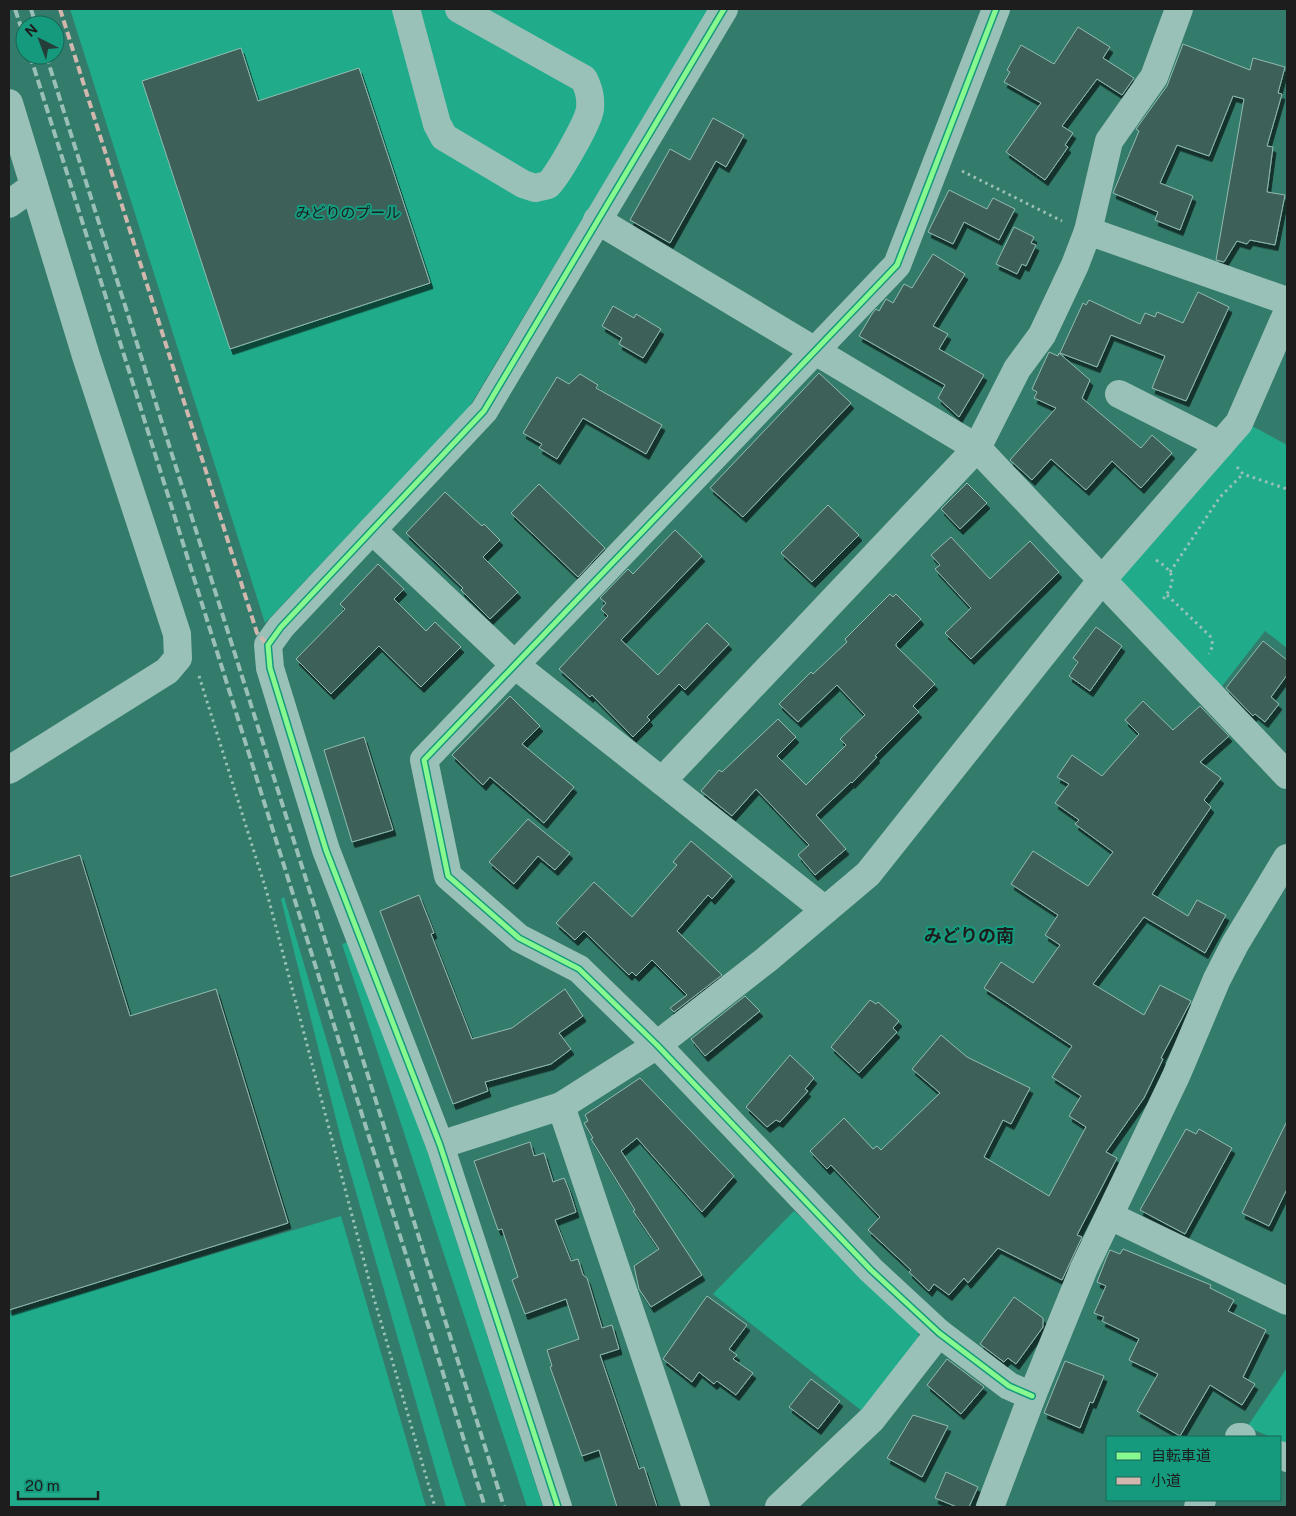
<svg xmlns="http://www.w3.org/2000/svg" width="1296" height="1516" font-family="'Public Sans','Noto Sans JP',sans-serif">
  <defs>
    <filter id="shadow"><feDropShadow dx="3" dy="5.5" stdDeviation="0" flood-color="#0009"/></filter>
  </defs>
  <rect width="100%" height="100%" fill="#337c6c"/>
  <g fill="#20ac8b">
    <polygon points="70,9 709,9 468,409 265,623"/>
    <polygon points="1252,426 1287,445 1287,648 1265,631 1219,690 1119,592 1120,578"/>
    <polygon points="284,897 453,1466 466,1507 446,1507 342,1143 281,899"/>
    <polygon points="348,942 417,1119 543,1507 527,1507 342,944"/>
    <polygon points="794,1211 919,1328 918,1341 862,1411 713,1294"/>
    <polygon points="341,1216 426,1507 9,1507 9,1315"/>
    <polygon points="1287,1368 1287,1445 1280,1441 1280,1437 1271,1437 1247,1427"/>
  </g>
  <g fill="#3d6058" stroke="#92bbb2" filter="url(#shadow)">
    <polygon points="1078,27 1110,47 1103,58 1134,78 1122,95 1097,79 1062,126 1073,133 1065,145 1068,147 1045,180 1006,152 1041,103 1004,82 1010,72 1007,70 1021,45 1054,64"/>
    <polygon points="1183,44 1250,70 1253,58 1285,67 1278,93 1282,94 1267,146 1273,147 1267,192 1285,195 1275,245 1250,240 1247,244 1237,241 1224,262 1216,260 1244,99 1233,96 1209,156 1177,145 1160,183 1193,196 1180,230 1155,220 1158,212 1113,193 1139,131 1136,129 1167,86"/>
    <polygon points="241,48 258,101 359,68 430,283 230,349 142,81"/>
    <polygon points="713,118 744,135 726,167 716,161 670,243 630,220 670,149 690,160"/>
    <polygon points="949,190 987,209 993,198 1015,209 999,240 964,222 953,244 928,232"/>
    <polygon points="1014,227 1034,237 1031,243 1036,245 1026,266 1022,264 1017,274 996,264"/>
    <polygon points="933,254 965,274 933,326 948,334 939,349 984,375 959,417 938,398 945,385 859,336 872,314 876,309 879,311 886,299 893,303 904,284 912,288"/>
    <polygon points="1198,292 1229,307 1186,401 1152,388 1165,356 1111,335 1097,367 1060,353 1083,303 1086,305 1089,300 1140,324 1145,313 1155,317 1157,312 1183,323"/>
    <polygon points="613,306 634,318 636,314 661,329 643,358 619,344 622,338 602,326"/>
    <polygon points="1049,352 1058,356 1059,353 1090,380 1082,398 1141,448 1152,435 1172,453 1141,488 1112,461 1086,490 1051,459 1032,480 1010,460 1056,408 1034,398 1037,392 1032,389"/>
    <polygon points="819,373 851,403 743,517 710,488"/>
    <polygon points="580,374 598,385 596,388 662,425 646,454 583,418 557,459 539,448 542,444 523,433 557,377 569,384"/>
    <polygon points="967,483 987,503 960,529 941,509"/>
    <polygon points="539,484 605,548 578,577 511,513"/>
    <polygon points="445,492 482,526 484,524 500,540 483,557 518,592 490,619 461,590 463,588 406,533"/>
    <polygon points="828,505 859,535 812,582 781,553"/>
    <polygon points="675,530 702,556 621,640 658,675 707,623 729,644 685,690 679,684 647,717 650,720 633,737 592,695 590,697 559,669 608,616 601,609 606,603 600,598 628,569 633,574"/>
    <polygon points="951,537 990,579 1030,541 1059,572 971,659 945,633 971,608 935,569 940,565 931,555"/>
    <polygon points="378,564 404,589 394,599 426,631 435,622 461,647 421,687 379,646 331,694 296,659 345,609 340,604"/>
    <polygon points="890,594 893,597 896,594 921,619 896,644 896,646 935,684 913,706 919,712 875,756 877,757 852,783 851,782 816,815 846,849 815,875 798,855 809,845 756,789 732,816 701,791 719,770 722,772 778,719 796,737 777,756 806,785 846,745 840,739 865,715 837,685 798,722 779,704 811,672 813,674 847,642 845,639"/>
    <polygon points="1096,627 1122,646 1090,691 1069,676 1078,662 1073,658"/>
    <polygon points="1263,641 1287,660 1287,675 1271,697 1279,704 1265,722 1255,714 1253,716 1226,688"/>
    <polygon points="510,696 540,726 522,744 574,787 544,823 490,777 483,785 452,755"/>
    <polygon points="1143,701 1173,730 1200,706 1229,736 1200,762 1221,778 1204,800 1211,807 1152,894 1188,916 1197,900 1226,915 1205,953 1144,917 1093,984 1144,1015 1160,985 1191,1001 1161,1058 1163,1059 1144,1098 1106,1152 1117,1158 1077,1235 1082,1237 1062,1280 998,1248 968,1283 964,1278 949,1295 934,1284 929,1291 909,1272 911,1270 868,1230 880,1217 831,1165 827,1169 810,1151 844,1118 873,1149 877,1146 881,1150 940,1093 912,1069 941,1035 967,1057 1030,1088 1011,1124 1003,1120 984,1157 1049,1196 1086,1127 1069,1116 1081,1096 1052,1077 1072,1046 984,988 1001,962 1033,983 1060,945 1045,935 1058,915 1011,884 1033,851 1088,886 1113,852 1075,824 1079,820 1055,803 1069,784 1057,777 1072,755 1102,776 1139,734 1125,720"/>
    <polygon points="364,737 393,830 352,842 324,750"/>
    <polygon points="528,819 570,853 555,870 538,856 514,884 489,862"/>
    <polygon points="691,841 732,876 712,899 708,895 677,931 722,975 674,1012 670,1008 687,995 652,960 636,976 632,972 629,975 584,931 575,940 556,923 594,882 632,917 677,865 673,862"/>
    <polygon points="80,855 130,1016 216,989 288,1223 9,1310 9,877"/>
    <polygon points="419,895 434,933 431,934 472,1039 512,1028 565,989 583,1016 559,1033 571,1049 551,1064 485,1082 488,1091 453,1104 380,911"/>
    <polygon points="745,996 760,1011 705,1056 691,1039"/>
    <polygon points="870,1000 876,1004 878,1002 899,1021 893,1028 897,1032 859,1073 831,1047"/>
    <polygon points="790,1055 814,1078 805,1089 808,1091 780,1122 776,1120 767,1127 746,1107"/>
    <polygon points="640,1078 734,1176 702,1212 637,1138 621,1151 702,1275 651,1307 639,1289 634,1266 659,1249 633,1211 635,1210 591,1139 593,1138 584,1123 588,1121 585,1115"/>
    <polygon points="1287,1121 1287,1189 1269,1226 1242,1213"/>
    <polygon points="1186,1129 1196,1134 1199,1129 1232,1148 1185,1234 1140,1210"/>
    <polygon points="530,1142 534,1156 544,1153 553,1182 564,1178 569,1190 576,1212 555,1220 571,1261 578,1259 583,1275 587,1278 602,1328 612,1325 619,1349 600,1355 639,1469 644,1467 657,1507 617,1507 599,1450 582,1456 550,1367 552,1366 547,1350 579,1339 566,1299 525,1314 512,1280 518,1277 502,1229 498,1230 474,1161"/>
    <polygon points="1123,1249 1211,1285 1210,1288 1234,1300 1228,1311 1266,1330 1243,1377 1255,1384 1242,1405 1210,1385 1180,1436 1137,1411 1158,1374 1129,1360 1139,1339 1102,1321 1104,1317 1094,1313 1106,1286 1097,1282 1106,1259 1110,1250 1120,1254"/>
    <polygon points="707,1296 747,1325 729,1349 737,1355 733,1359 753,1373 736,1395 717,1381 714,1384 699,1372 692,1382 663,1359"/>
    <polygon points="1014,1297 1043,1318 1043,1327 1016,1364 1008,1358 1004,1362 980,1344"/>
    <polygon points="947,1359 984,1387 961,1414 927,1385"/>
    <polygon points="1065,1361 1104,1376 1093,1403 1090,1402 1080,1428 1044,1413"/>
    <polygon points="811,1379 840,1401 818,1429 789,1407"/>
    <polygon points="913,1415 948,1426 922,1477 887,1458"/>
    <polygon points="946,1472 978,1487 969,1507 957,1507 935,1498"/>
  </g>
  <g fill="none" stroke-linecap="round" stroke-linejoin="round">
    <g stroke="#9ac1b8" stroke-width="3" stroke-dasharray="2.5 4" stroke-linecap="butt">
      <polyline points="962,171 1062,221"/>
      <polyline points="1237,467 1243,474 1287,489"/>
      <path d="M1156,560C1177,573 1176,583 1161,602"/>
      <polyline points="1170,572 1220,497 1243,474"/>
      <polyline points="1167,595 1210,636 1213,645 1209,654"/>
      <polyline points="199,676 267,893 373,1295 435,1507"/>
    </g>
    <g stroke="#9ac1b8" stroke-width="28">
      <path d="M406,9L437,124L444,137L523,184L535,188L548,185C558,175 588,123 590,109C591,97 589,90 584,79L459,9"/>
      <polyline points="996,9 897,265 424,760 448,876 519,938 579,969 657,1045 871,1270 939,1333 1009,1386 1032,1396"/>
      <polyline points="9,103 86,356 177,634 178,658 167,671 9,770"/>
      <polyline points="9,204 34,186"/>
      <polyline points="597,220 977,448 1287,775"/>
      <polyline points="1088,231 1109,141 1154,77 1179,9"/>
      <polyline points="1119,394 1220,445"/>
      <polyline points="372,530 515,665 825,910"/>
      <polyline points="662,781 977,448 1017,369 1042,335 1075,265 1088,231 1287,301"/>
      <polyline points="561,1106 696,1507"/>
      <polyline points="440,1145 561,1106 657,1045 766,960 868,874 1101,581 1239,423 1287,313"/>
      <polyline points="1110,1216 1287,1301"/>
      <polyline points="1239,1437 1242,1437"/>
      <polyline points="1280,1455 1287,1458"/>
      <polyline points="558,1507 440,1145 326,850 270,668 268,645 281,627 484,411 724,9"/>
      <polyline points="779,1507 872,1419 939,1333"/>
      <polyline points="990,1507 1032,1396 1084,1268 1176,1076 1217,979 1235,944 1287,858"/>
      <polyline points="1198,1507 1202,1500"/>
    </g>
    <g stroke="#9abfb7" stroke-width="4" stroke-dasharray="9 4" stroke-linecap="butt">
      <polyline points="15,9 25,39"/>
      <polyline points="31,9 36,25"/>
      <polyline points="30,55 485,1507"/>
      <polyline points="46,55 504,1507"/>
    </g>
    <polyline stroke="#d1b7ad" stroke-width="4" stroke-dasharray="8 4" stroke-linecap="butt" points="60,9 257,633 268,645"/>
    <defs>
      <g id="cycleway">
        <polyline points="996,9 897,265 424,760 448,876 519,938 579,969 657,1045 871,1270 939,1333 1009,1386 1032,1396"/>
        <polyline points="558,1507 440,1145 326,850 270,668 268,645 281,627 484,411 724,9"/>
      </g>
    </defs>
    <use href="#cycleway" stroke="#159a7d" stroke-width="8"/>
    <use href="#cycleway" stroke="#87f88f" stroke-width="5"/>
  </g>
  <g text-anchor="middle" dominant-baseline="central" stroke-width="4" stroke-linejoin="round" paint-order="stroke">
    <g font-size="15" fill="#1b1d1c" stroke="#159a7d">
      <text x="348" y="212">みどりのプール</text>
    </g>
    <g font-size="18" font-weight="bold" fill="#1d1d1d" stroke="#159a7d">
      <text x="969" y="935">みどりの南</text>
    </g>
  </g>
  <rect width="1296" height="1516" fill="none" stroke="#1d1d1d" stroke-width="20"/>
  <rect x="1106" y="1436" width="175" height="65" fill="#159a7d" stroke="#186857"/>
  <rect x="1116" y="1452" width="25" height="8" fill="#87f88f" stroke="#186857"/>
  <text x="1151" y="1461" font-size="15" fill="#1d1d1d">自転車道</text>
  <rect x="1116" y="1477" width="25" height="8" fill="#d1b7ad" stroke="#186857"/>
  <text x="1151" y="1486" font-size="15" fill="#1d1d1d">小道</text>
  <g transform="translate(40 40) rotate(318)"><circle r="24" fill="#159a7d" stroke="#186857"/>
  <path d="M0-4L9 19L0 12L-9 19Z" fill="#253e39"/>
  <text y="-8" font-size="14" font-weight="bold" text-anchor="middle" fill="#1d1d1d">N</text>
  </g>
  <path d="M18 1491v8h80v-8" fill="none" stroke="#1d1d1d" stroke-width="2.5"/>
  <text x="25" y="1491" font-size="15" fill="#1d1d1d" stroke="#159a7d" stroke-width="4" paint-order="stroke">20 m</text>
</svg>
